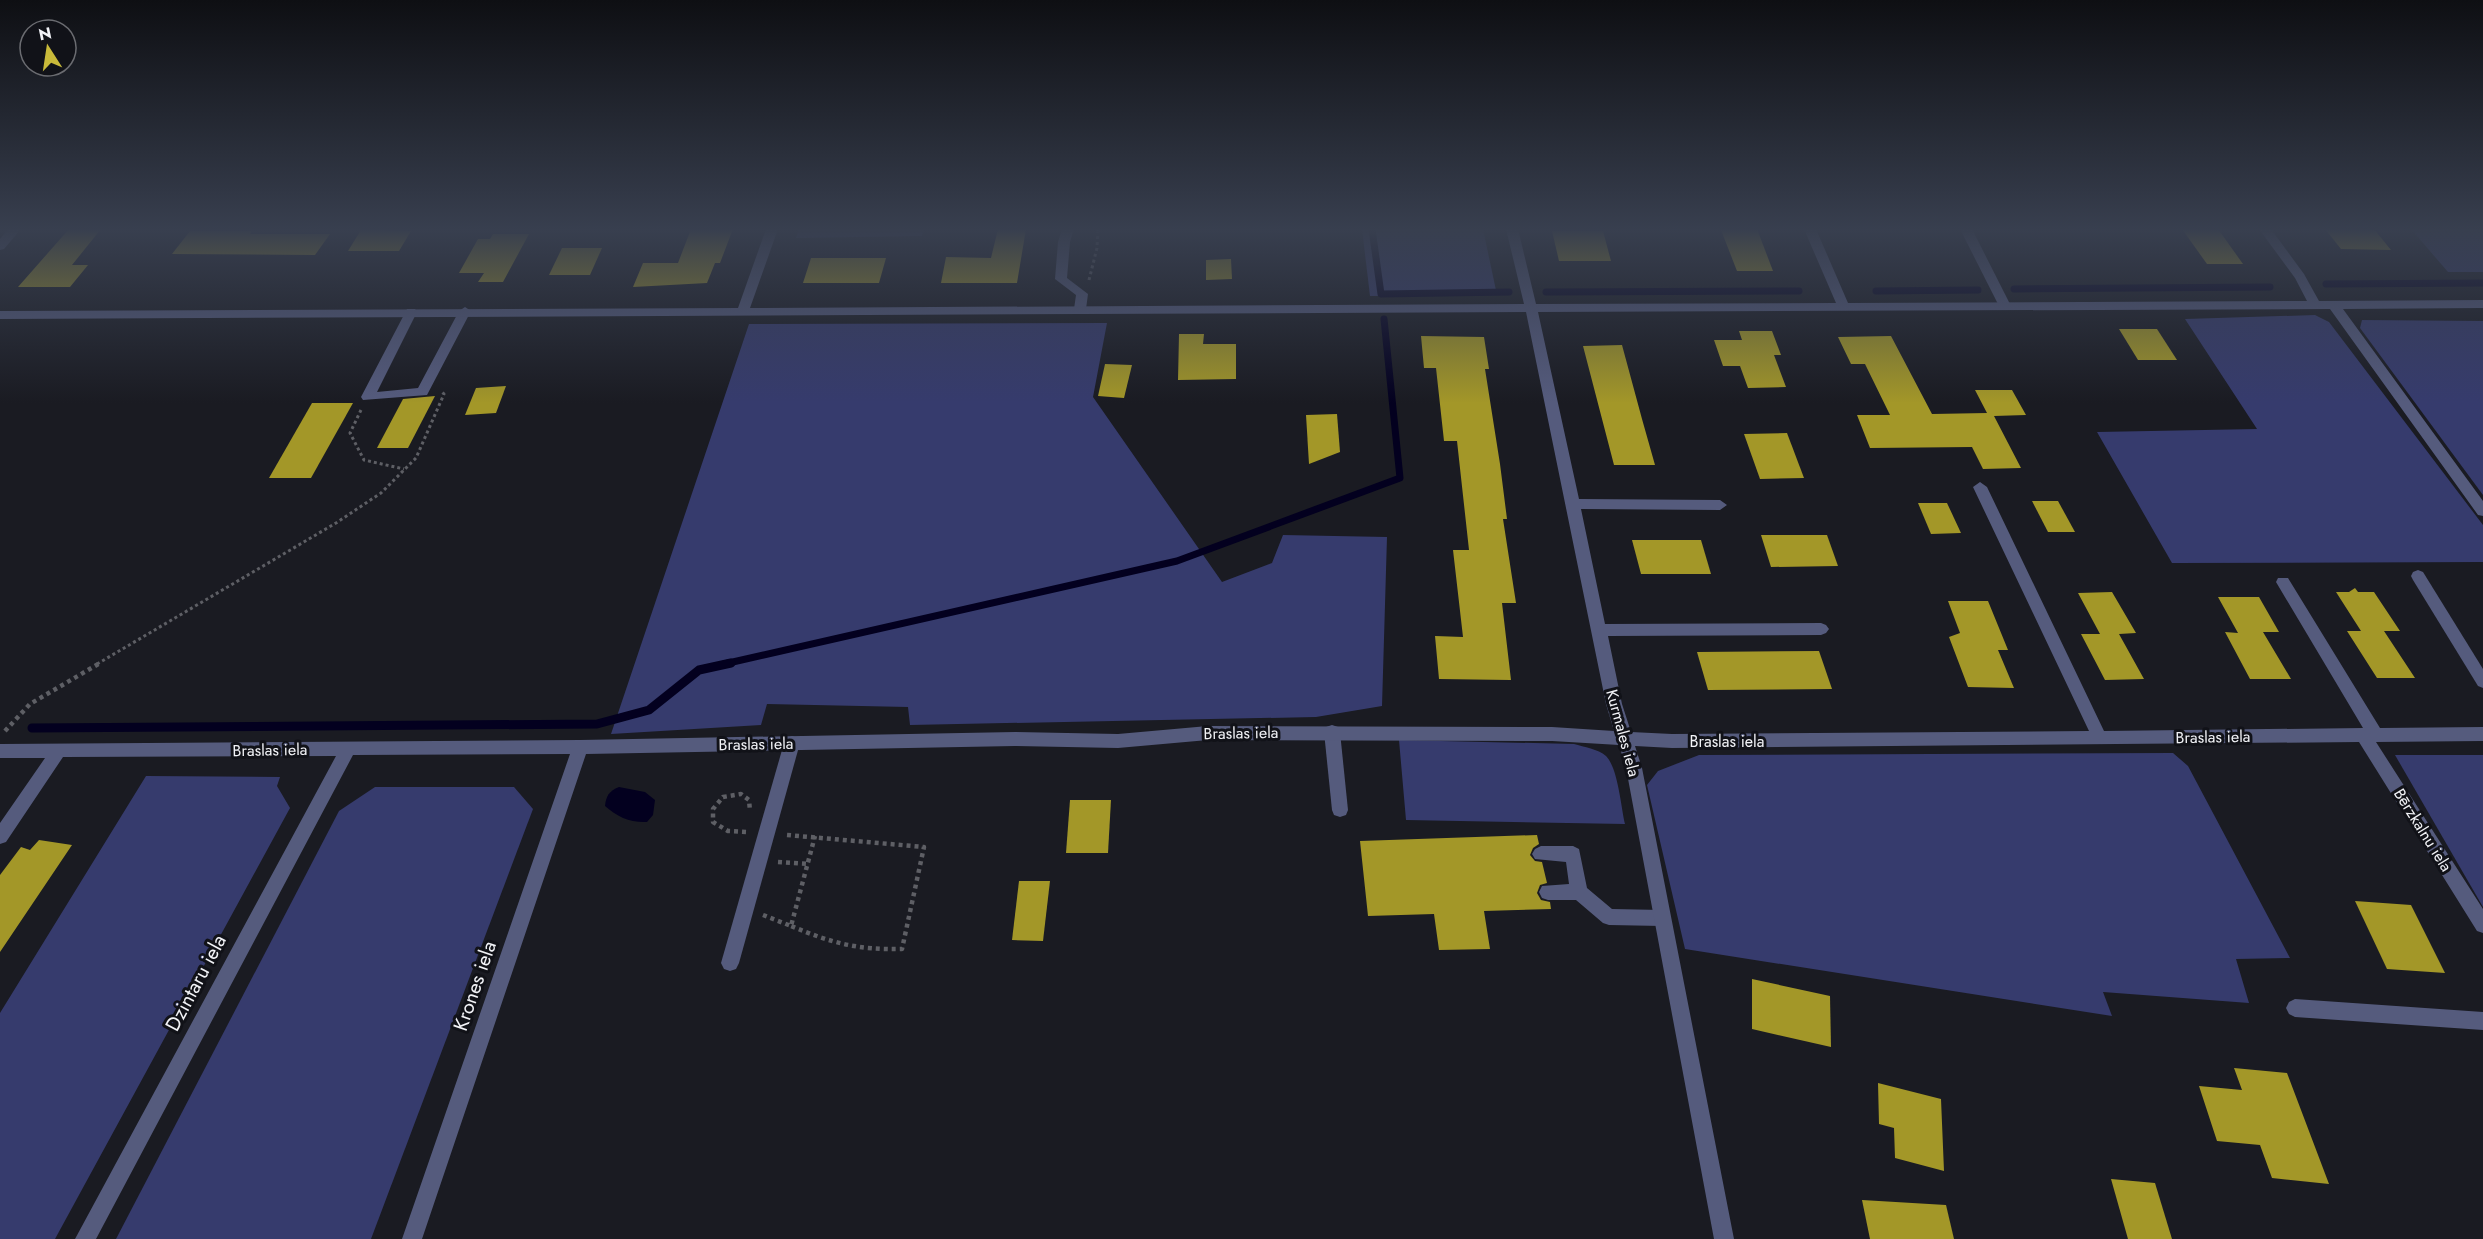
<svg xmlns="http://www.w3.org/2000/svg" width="2483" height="1239" font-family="Jost,sans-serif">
  <rect width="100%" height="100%" fill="#1a1b22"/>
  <g fill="#363b6d">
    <polygon points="799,229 924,229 922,236 796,238"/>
    <polygon points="1362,229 1483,229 1497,295 1370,296"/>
    <polygon points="2411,229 2483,229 2483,272 2448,272"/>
    <polygon points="2315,315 2329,322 2483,525 2483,562 2172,563 2097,432 2257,429 2185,319"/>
    <polygon points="2362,320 2483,321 2483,495 2360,328"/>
    <polygon points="1107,323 1093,397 1222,582 1272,563 1283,535 1387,537 1382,706 1316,717 910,725 908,707 767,704 761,725 611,734 749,324"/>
    <path d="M1399,740L1574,744C1584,747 1598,749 1606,756C1618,768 1621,807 1625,824L1406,820Z"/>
    <polygon points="2173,753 2188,766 2290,958 2236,959 2249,1003 2103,992 2112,1016 1685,949 1647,785 1658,771 1699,755"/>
    <polygon points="2395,755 2483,755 2483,907"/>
    <polygon points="146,776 280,777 277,786 290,808 55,1239 0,1239 0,1013"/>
    <polygon points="375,787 514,787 533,809 371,1239 116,1239 339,811"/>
  </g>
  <path fill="#03001f" d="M619,787L645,792L655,800L653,815L647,822C631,823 617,817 605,806C606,796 609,791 619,787Z"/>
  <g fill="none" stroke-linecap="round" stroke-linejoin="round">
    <g stroke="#03001f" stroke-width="7">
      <polyline points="1372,229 1381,294 1509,292"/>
      <polyline points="2326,284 2483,283"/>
      <polyline points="2014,289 2270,287"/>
      <polyline points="1876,291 1978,290"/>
      <polyline points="1546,292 1799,291"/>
      <polyline points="724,664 1177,561 1400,478 1384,319"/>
    </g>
    <polyline stroke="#03001f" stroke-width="9" points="32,728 597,724 649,710 699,670 731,663"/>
  </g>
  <g fill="#a39728">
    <polygon points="69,229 101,229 72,265 88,265 70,287 18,287"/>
    <polygon points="691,229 733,229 720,263 715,263 707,283 633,287 643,263 678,263"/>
    <polygon points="998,229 1026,229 1017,283 941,283 946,257 991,258"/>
    <polygon points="1757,229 1773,271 1737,271 1721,230"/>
    <polygon points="2182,229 2218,229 2243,264 2207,264"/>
    <polygon points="2325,229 2374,229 2391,250 2341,249"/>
    <polygon points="361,230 411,231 399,251 348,251"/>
    <polygon points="190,231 252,231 250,234 330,234 315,255 172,254"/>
    <polygon points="1552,231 1603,231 1611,261 1559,261"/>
    <polygon points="493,234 529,234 503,282 478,282 484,273 459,273 478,239 490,239"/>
    <polygon points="562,248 602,248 590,275 549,275"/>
    <polygon points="811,258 886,258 879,283 803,283"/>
    <polygon points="1231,259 1232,279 1206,280 1206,260"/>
    <polygon points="2119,329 2157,329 2177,360 2138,360"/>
    <polygon points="1739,331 1772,331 1781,355 1774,355 1786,387 1748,388 1740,366 1723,366 1714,340 1742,340"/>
    <polygon points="1179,334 1204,334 1203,344 1236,344 1236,379 1178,380"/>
    <polygon points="1421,336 1484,337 1489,369 1485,369 1500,464 1507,519 1503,519 1516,603 1502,603 1511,680 1439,679 1435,636 1463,637 1453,550 1469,550 1457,441 1444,441 1436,368 1424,368"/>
    <polygon points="1891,336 1932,414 1987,413 1975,390 2012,390 2026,415 1994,416 2021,468 1983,469 1972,447 1870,448 1857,415 1890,415 1865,364 1851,364 1838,337"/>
    <polygon points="1622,345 1642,419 1655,465 1614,465 1583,346"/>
    <polygon points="1105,364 1132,365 1124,398 1098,396"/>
    <polygon points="506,386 496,413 465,415 476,388"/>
    <polygon points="435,396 408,448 377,448 403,399"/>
    <polygon points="312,403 353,403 311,478 269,478"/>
    <polygon points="1337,414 1340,452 1309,464 1306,415"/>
    <polygon points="1787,433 1804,478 1760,479 1744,434"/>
    <polygon points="2032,501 2058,501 2075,532 2048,532"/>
    <polygon points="1918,503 1947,503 1961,533 1931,534"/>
    <polygon points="1761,535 1827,535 1838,566 1771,567"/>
    <polygon points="1632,540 1701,540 1711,574 1641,574"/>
    <polygon points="2355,588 2358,592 2374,592 2400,631 2384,631 2415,678 2377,678 2347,631 2361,631 2336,592 2349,592"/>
    <polygon points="2112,592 2136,633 2119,634 2144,679 2105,680 2081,634 2100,634 2078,593"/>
    <polygon points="2218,597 2259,597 2279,632 2263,632 2291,679 2250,679 2225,632 2238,633"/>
    <polygon points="1948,601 1988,601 2008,650 1998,650 2014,688 1968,687 1949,637 1960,633"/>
    <polygon points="1819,651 1832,689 1708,690 1697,652"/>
    <polygon points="1070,800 1111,800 1108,853 1066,853"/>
    <polygon points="1537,835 1539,844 1533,848 1530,855 1535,861 1542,862 1547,883 1540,885 1537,893 1541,900 1550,902 1551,909 1484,911 1490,949 1439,950 1434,914 1368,916 1360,841"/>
    <polygon points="39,840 72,845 0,952 0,875 21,847 30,850"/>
    <polygon points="1019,881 1050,881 1043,941 1012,940"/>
    <polygon points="2355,901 2411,905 2445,973 2387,969"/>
    <polygon points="1752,979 1830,996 1831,1047 1752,1029"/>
    <polygon points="2234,1068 2287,1073 2329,1184 2272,1178 2260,1145 2217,1141 2199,1086 2242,1090"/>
    <polygon points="1878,1083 1941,1099 1944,1171 1895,1158 1894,1128 1879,1124"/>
    <polygon points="2111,1179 2155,1183 2172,1239 2128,1239"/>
    <polygon points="1862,1200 1946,1205 1954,1239 1870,1239"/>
  </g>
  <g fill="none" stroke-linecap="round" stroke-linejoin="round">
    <g stroke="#5e5f65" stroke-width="3" stroke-dasharray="3 3" stroke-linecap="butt">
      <polyline points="1089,280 1097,248 1098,229"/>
      <polyline points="361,410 350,433 364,460 404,469"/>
      <polyline points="97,664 336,523 381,493 416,458 444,394 442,392"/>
    </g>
    <g stroke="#5e5f65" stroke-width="4.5" stroke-dasharray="4 4" stroke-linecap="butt">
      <polyline points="5,731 30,704 100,663"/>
      <polyline points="746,832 728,831 713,822 713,809 723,797 741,794 749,800 750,811"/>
      <path d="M787,835L924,847L902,949C857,950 832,943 791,926"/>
      <polyline points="778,862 808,864"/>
      <polyline points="763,915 791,926 815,836"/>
    </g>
    <g fill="#555b7d" fill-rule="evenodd">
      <polygon points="1062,229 1074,229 1070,242 1067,278 1088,294 1086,309 1080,313 1074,309 1076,295 1055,279 1058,242"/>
      <polygon points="1960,229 1972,229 2011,306 2009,309 2005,310 1999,306"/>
      <polygon points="465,307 471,311 427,395 363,400 361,397 407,309 415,309 417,312 377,392 418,388 459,311"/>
      <polygon points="2418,570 2423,572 2483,669 2483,688 2478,686 2413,580 2411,576 2413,572"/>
      <polygon points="1332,725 1338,727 1340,732 1348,810 1346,815 1340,817 1334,815 1332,810 1324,732 1326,727"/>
      <polygon points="792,736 798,738 800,743 739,963 736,969 730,971 724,969 721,963 784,743 786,738"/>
      <polygon points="1541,846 1573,846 1579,849 1587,888 1612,909 1662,910 1668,912 1671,918 1668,924 1662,926 1609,925 1603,923 1576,900 1548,900 1542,898 1539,892 1542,886 1569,884 1566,862 1535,859 1532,854 1535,849"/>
    </g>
    <g fill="#555b7d" fill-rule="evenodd">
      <polygon points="8,229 21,229 4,249 0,250 0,239"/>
      <polygon points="766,229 778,229 750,308 1524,304 1506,229 1518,229 1536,304 1836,303 1804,229 1816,229 1848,303 2307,301 2295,278 2259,229 2271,229 2304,274 2319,301 2483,300 2483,308 2343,309 2483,501 2483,516 2478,515 2330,309 1538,312 1579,499 1720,500 1727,505 1720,510 1581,509 1605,624 1821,623 1826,625 1829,629 1826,633 1821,635 1608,636 1622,704 1631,732 1672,734 2089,731 1973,487 1980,482 1987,487 2104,731 2363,728 2276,582 2278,578 2288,578 2380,728 2483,727 2483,741 2376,742 2483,909 2483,933 2477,931 2359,742 1672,748 1635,746 1642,768 1734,1239 1714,1239 1626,768 1619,745 1552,741 1208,740 1118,748 1015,746 586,754 422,1239 402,1239 570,754 353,755 96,1239 75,1239 336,756 63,757 6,842 0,844 0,823 45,758 0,758 0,744 580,740 1015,732 1118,734 1208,726 1552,727 1614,731 1606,704 1526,312 0,319 0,311 738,308"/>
      <polygon points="2295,999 2483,1012 2483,1030 2295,1017 2289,1014 2286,1008 2289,1002"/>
    </g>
  </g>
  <linearGradient id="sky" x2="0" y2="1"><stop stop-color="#0e0f13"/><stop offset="0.57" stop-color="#383f4f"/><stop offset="1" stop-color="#383f4f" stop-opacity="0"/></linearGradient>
  <rect width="2483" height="403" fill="url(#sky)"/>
  <g text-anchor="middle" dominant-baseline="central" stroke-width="6" stroke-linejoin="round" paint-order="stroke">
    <g font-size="16" fill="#f2f3f7" stroke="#111218">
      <text transform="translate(1241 733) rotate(-1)">Braslas iela</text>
      <text transform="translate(1623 733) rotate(75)">Kurmales iela</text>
      <text transform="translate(2213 737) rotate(-1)">Braslas iela</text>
      <text x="1727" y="741">Braslas iela</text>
      <text transform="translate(756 744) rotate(-1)">Braslas iela</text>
      <text transform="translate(270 750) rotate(-1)">Braslas iela</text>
      <text transform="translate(2423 830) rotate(58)">Bērzkalnu iela</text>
    </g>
    <g font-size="20" fill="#f2f3f7" stroke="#111218">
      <text transform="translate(196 983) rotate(-62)">Dzintaru iela</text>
      <text transform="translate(475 986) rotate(-71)">Krones iela</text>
    </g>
  </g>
  <g transform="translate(48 48) rotate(348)"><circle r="28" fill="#111218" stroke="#6b6c71" stroke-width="1.5"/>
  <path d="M0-4.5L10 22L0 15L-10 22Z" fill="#c9ba3a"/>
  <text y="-9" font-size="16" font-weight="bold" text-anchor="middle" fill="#f2f3f7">N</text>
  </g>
</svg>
